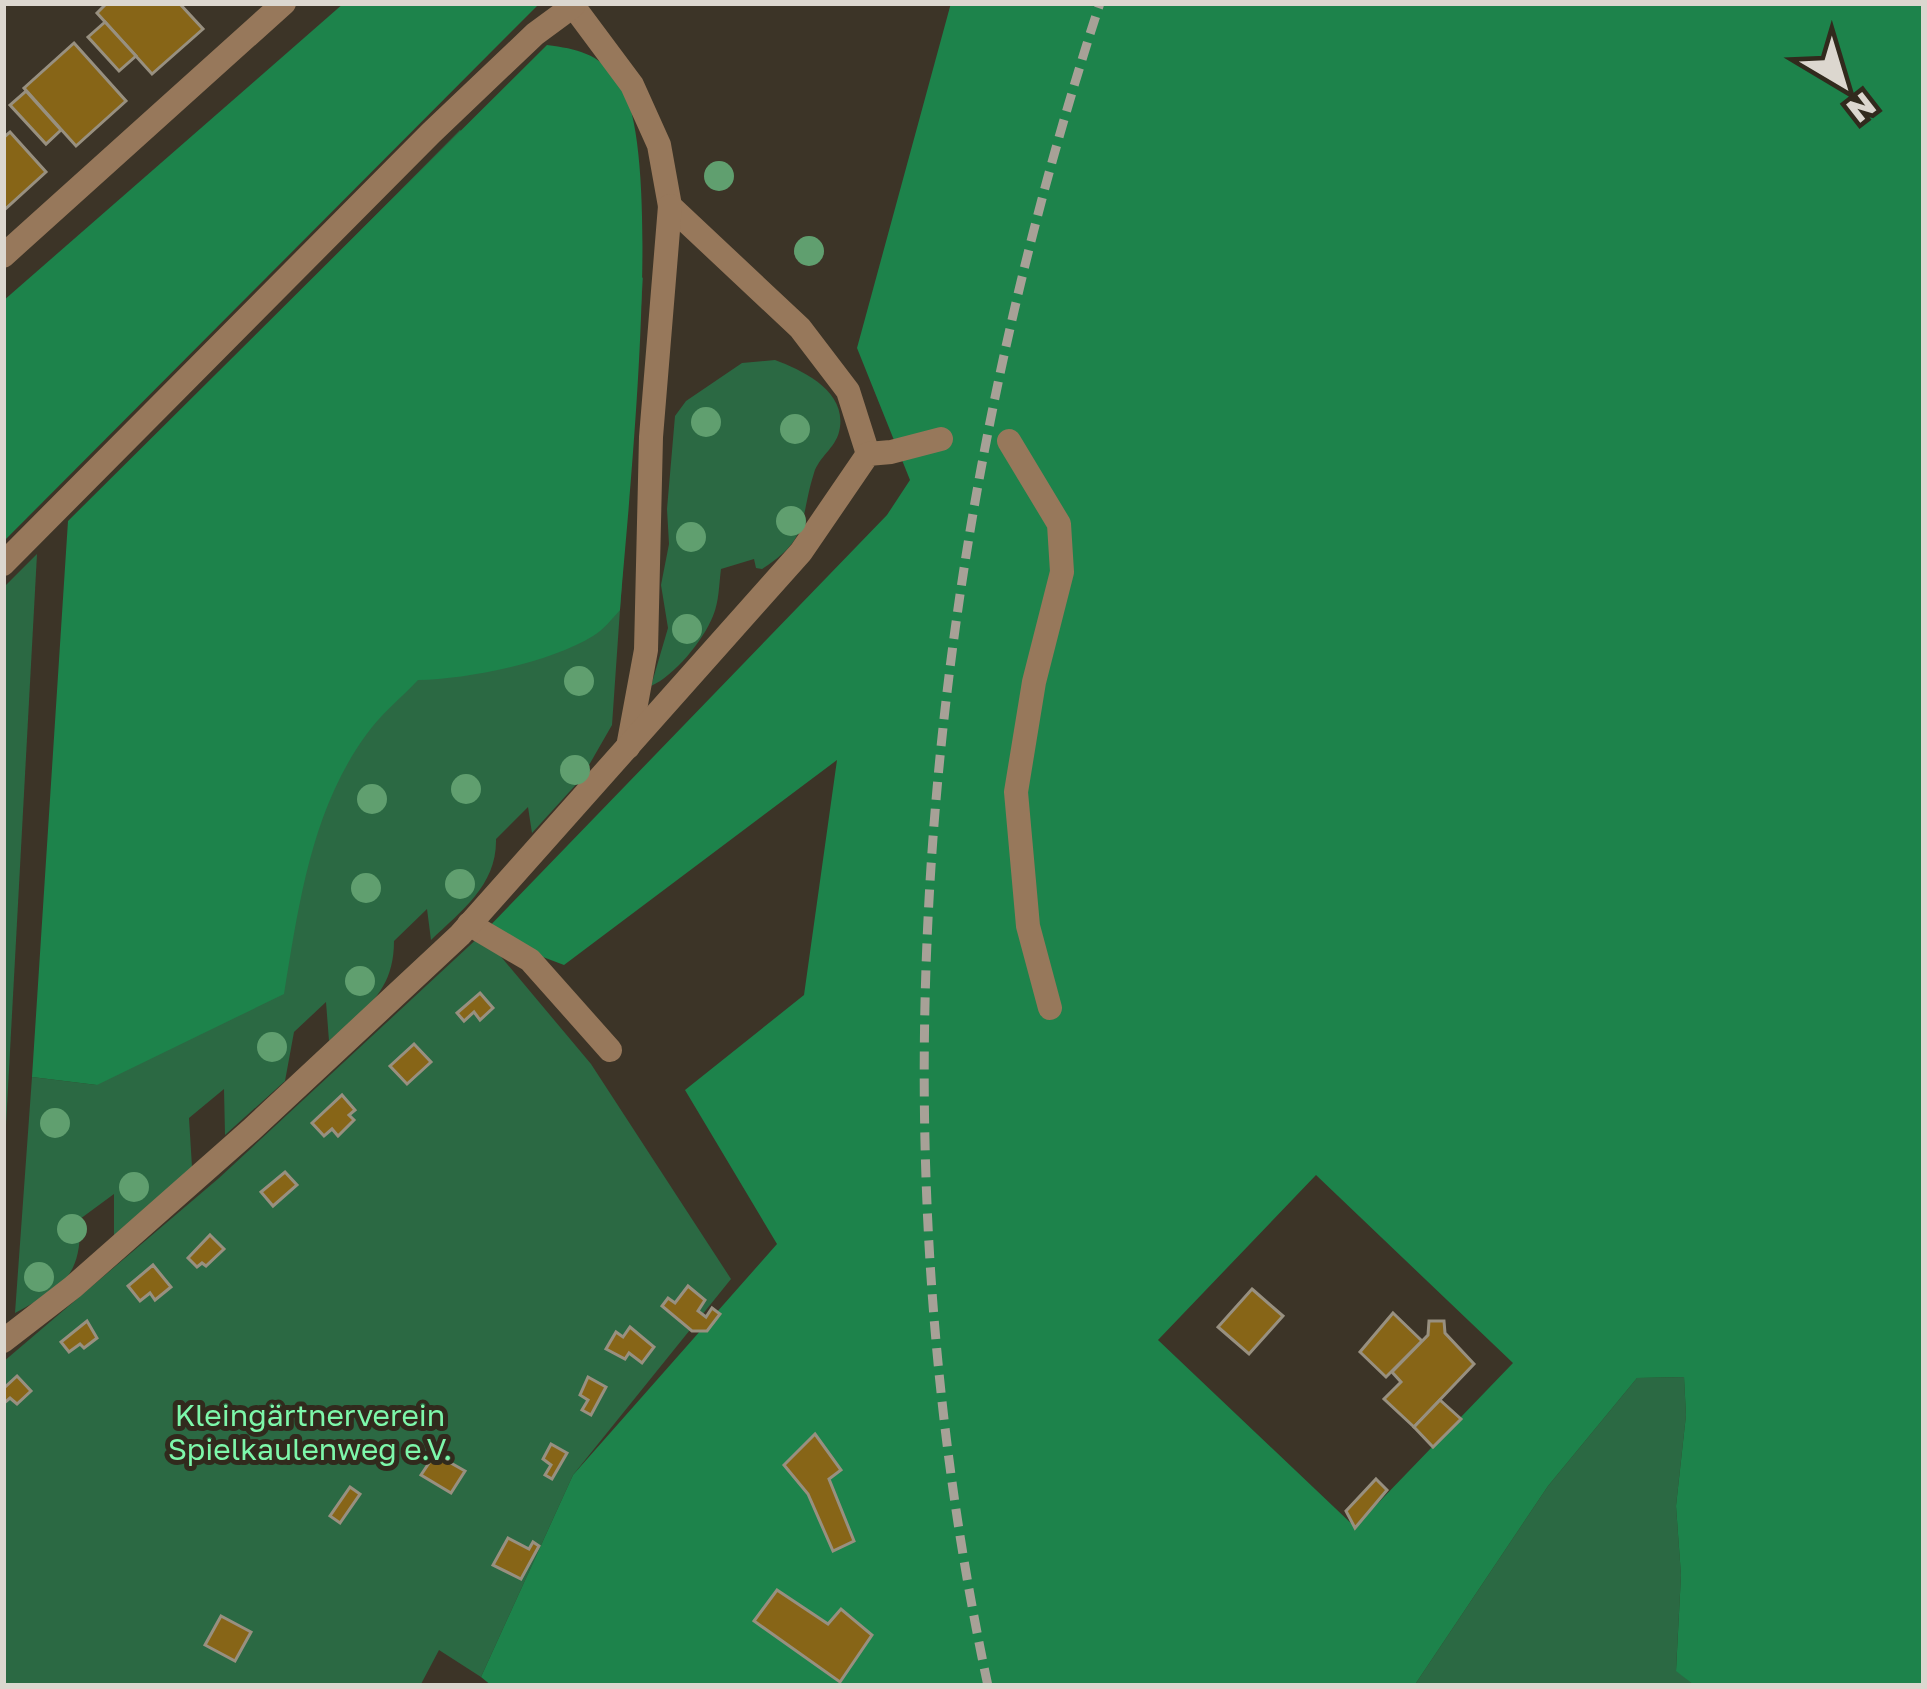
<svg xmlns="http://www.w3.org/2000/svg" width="1927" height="1689" font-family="'Golos Text',sans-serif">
  <rect width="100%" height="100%" fill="#3c3427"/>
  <g fill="#2b6943">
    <path d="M460,130L643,278L612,725L581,779L532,833L528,807L496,839C497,885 462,910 431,940L427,909L394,941C394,993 364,1009 329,1041L326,1002L294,1032L285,1081L225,1135L224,1089L189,1118L192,1167L114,1236V1194L80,1219C82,1277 63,1287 15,1313L32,1077L97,1085L261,331Z"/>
    <path d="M775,360C804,371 849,392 839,432C835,448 819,457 814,473C799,520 811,538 762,569L756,568L754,559L721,569C719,584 719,602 713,616C703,641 674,676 651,686L668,628L661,585L669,544L667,509L675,416L686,401L742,363Z"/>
    <polygon points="37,554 3,1180 3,588"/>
    <polygon points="482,934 591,1064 731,1279 573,1475 481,1677 439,1650 420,1686 3,1686 3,1362 219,1178"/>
    <polygon points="1684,1377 1686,1415 1676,1506 1681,1575 1676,1670 1695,1686 1414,1686 1548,1486 1637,1378"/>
  </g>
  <g fill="#1d834b" fill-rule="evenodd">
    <polygon points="344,3 540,3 3,542 3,301"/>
    <path d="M951,3H1924V1686H1695L1676,1671L1681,1575L1676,1506L1686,1415L1684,1377L1637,1378L1548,1486L1414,1686H492L481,1677L573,1475L777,1244L685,1090L804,995L837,760L564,965L482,934L887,515L910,480L857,348ZM1316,1175L1513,1363L1355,1527L1158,1340Z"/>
    <path d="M547,45C577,49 598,53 618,80C668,145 627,514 620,610C612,619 603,630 593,636C549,663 468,679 418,680C401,698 380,715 366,735C311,811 299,904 284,994L97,1085L32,1077L68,521Z"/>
  </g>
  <g fill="#876517" stroke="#989080" stroke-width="3">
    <polygon points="107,3 179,3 203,29 152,74 97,13"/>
    <polygon points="105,22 136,56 119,71 88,37"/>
    <polygon points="74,43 126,101 76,146 24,88"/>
    <polygon points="26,91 61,130 46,144 10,105"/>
    <polygon points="10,132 46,172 3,211 3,138"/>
    <polygon points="480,993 493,1008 480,1020 474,1012 464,1021 457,1013"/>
    <polygon points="414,1044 431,1062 407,1084 390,1066"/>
    <polygon points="342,1095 355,1110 349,1115 354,1120 338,1136 332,1129 324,1136 312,1123"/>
    <polygon points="285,1172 297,1185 273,1206 261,1192"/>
    <polygon points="210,1235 224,1249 206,1266 202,1263 197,1267 188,1258"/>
    <polygon points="153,1265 171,1287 155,1300 150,1293 140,1301 128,1286"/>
    <polygon points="688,1286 705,1300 698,1311 706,1317 712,1308 720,1314 707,1331 692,1331 662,1306 668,1298 675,1303"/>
    <polygon points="1252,1289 1283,1316 1249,1354 1218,1327"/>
    <polygon points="1393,1313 1422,1341 1386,1377 1360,1352"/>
    <polygon points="87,1321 97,1338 84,1348 80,1344 69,1352 61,1342"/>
    <polygon points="1429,1321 1444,1321 1445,1333 1474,1364 1414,1427 1384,1399 1401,1382 1392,1372 1428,1335"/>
    <polygon points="630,1327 654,1347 642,1363 629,1353 625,1359 606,1349 616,1332 623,1337"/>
    <polygon points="17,1376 31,1391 17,1404 10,1398 3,1404 3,1389"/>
    <polygon points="588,1377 606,1387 591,1415 582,1410 588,1400 580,1395"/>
    <polygon points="1440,1400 1461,1419 1433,1447 1414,1427"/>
    <polygon points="815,1434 841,1470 829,1479 854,1541 833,1551 808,1494 784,1465"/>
    <polygon points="551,1444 567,1453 552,1479 545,1475 551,1465 543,1459"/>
    <polygon points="435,1454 465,1471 451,1493 421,1475"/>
    <polygon points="1376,1479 1387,1490 1355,1528 1346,1511"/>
    <polygon points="350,1487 360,1494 340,1523 330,1516"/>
    <polygon points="508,1538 529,1549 533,1542 539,1546 521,1579 493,1565"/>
    <polygon points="777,1590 828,1624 841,1609 872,1635 840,1682 754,1621"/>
    <polygon points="221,1616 251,1632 235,1661 205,1645"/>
  </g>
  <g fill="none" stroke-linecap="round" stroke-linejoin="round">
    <g stroke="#97785b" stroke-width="24">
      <polyline points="571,3 632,85 659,145 670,206 800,328 848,391 868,454"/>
      <polyline points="1009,441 1059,524 1062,572 1034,682 1016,792 1028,926 1050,1008"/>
      <polyline points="3,564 431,133 535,34 573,6"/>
      <polyline points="628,747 646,650 651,437 670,206"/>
      <polyline points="469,924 530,960 610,1050"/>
      <polyline points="3,1341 73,1287 251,1130 460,935 801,552 868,454 891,452 941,439"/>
    </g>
    <polyline stroke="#97785b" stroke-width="24" points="3,256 284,3"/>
    <path stroke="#a7a197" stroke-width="9" stroke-dasharray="18 9" stroke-linecap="butt" d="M988,1686C868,1128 924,543 1100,3"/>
  </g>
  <g fill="#609f6f">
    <circle cx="719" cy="176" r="15"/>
    <circle cx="809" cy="251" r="15"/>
    <circle cx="706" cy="422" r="15"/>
    <circle cx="795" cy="429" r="15"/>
    <circle cx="791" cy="521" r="15"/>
    <circle cx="691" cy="537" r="15"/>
    <circle cx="687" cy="629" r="15"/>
    <circle cx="579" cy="681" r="15"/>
    <circle cx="575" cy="770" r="15"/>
    <circle cx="466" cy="789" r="15"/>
    <circle cx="372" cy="799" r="15"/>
    <circle cx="460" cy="884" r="15"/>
    <circle cx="366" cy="888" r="15"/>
    <circle cx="360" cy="981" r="15"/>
    <circle cx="272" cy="1047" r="15"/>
    <circle cx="55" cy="1123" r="15"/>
    <circle cx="134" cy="1187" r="15"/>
    <circle cx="72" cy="1229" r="15"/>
    <circle cx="39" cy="1277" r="15"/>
  </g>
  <g text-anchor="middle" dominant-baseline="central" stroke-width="10" stroke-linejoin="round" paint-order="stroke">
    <g font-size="30" fill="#7df7aa" stroke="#312a1d">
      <text x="310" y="1415">Kleingärtnerverein<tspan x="310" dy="34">Spielkaulenweg e.V.</tspan></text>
    </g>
  </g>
  <rect width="1927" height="1689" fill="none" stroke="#dcd7cf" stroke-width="12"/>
  <g transform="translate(1843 84) rotate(142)" stroke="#312a1d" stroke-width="9" paint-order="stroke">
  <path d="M0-9L21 45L0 30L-21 45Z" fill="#dcd7cf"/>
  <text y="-18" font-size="33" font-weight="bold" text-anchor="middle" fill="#dcd7cf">N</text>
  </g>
</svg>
